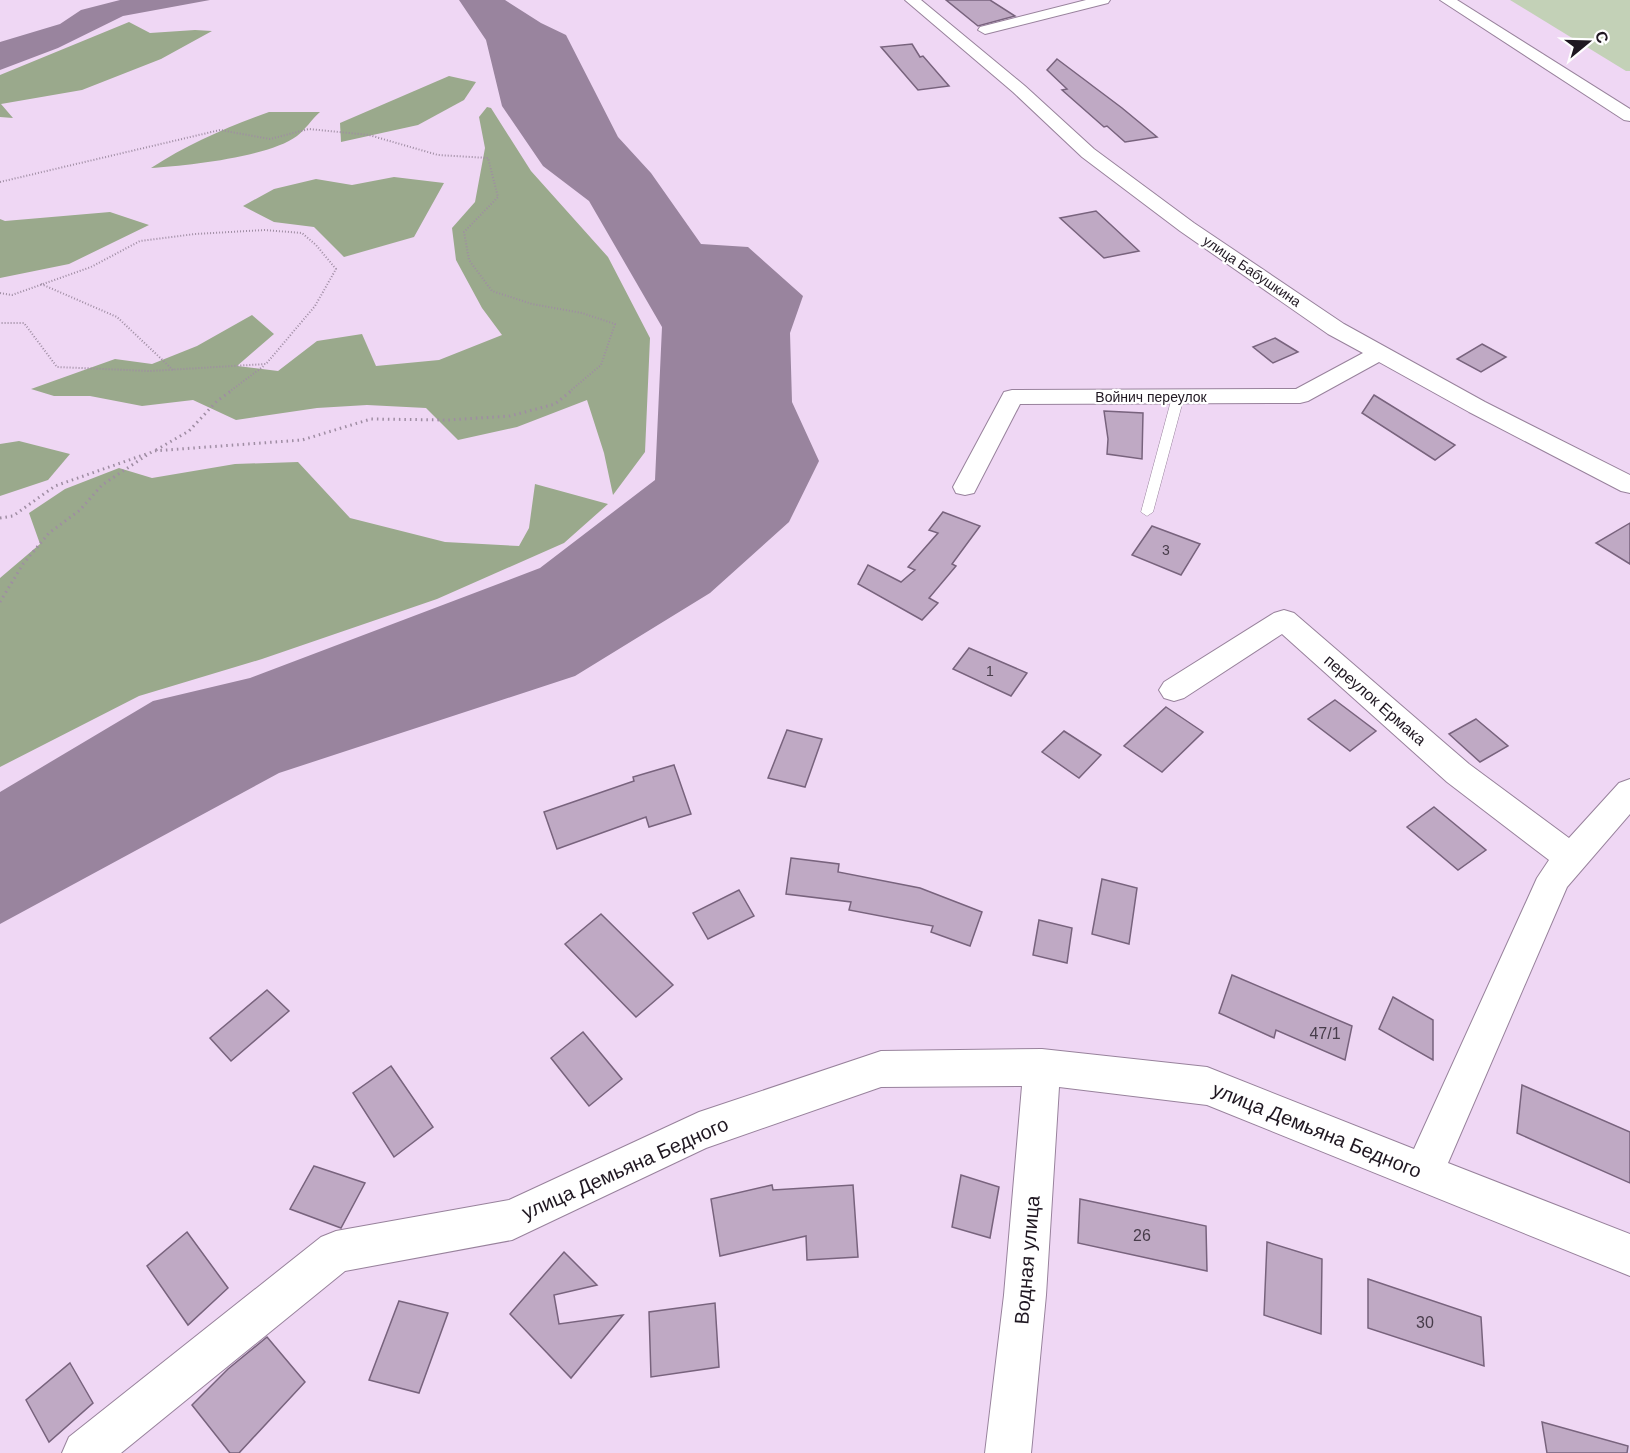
<svg xmlns="http://www.w3.org/2000/svg" width="1630" height="1453" font-family="Arial,sans-serif">
  <rect width="100%" height="100%" fill="#efd7f4"/>
  <polygon fill="#c3d1b7" points="1510,0 1630,0 1630,71 1626,71"/>
  <g fill="#9aa98c">
    <polygon points="129,22 150,33 195,30 212,31 161,59 82,90 1,104 13,118 0,117 0,75"/>
    <polygon points="449,76 476,82 464,100 418,125 341,142 340,123"/>
    <polygon points="487,107 491,108 531,171 608,257 650,338 645,452 613,495 604,453 587,400 517,427 458,440 426,408 367,405 317,408 236,420 193,400 142,406 90,396 54,396 31,389 115,359 152,364 197,346 252,315 274,334 237,366 278,371 317,341 362,334 376,366 439,360 502,335 482,308 456,260 452,228 475,202 485,148 479,117"/>
    <path d="M269,112H320C312,119 305,130 297,136C269,157 186,166 151,168C188,144 227,127 269,112Z"/>
    <polygon points="394,177 444,183 414,237 344,257 314,227 274,222 243,206 274,189 316,179 352,185"/>
    <polygon points="110,212 149,225 69,264 0,278 0,219 5,221"/>
    <polygon points="19,441 70,454 48,480 0,496 0,444"/>
    <polygon points="298,462 350,518 445,542 519,546 529,528 535,484 608,504 564,543 437,599 262,659 139,696 0,767 0,578 40,544 29,513 65,489 119,468 152,478 235,464"/>
  </g>
  <g fill="#99849e">
    <polygon points="120,0 210,0 123,16 58,48 0,70 0,42 60,24 81,10"/>
    <polygon points="459,0 505,0 541,23 566,35 618,137 651,173 701,244 748,247 803,296 790,333 792,402 819,461 789,522 710,593 575,676 279,773 0,924 0,792 153,701 250,678 540,568 655,480 662,327 589,201 543,166 502,106 486,40"/>
  </g>
  <g fill="#bfa9c4" stroke="#78637d" stroke-width="1.5">
    <polygon points="946,0 990,0 1015,16 978,26"/>
    <polygon points="912,44 920,57 923,56 949,86 918,90 881,47"/>
    <polygon points="1057,59 1122,108 1157,137 1125,142 1107,126 1104,127 1062,90 1067,89 1047,70"/>
    <polygon points="1096,211 1139,251 1104,258 1060,218"/>
    <polygon points="1275,338 1298,352 1273,363 1253,347"/>
    <polygon points="1482,344 1506,357 1481,372 1457,359"/>
    <polygon points="1374,395 1455,445 1435,460 1362,413"/>
    <polygon points="1104,411 1143,413 1142,459 1107,454 1108,439"/>
    <polygon points="943,512 980,526 952,564 956,566 929,598 938,603 922,620 858,584 868,565 901,582 915,570 908,567 938,533 929,530"/>
    <polygon points="1630,523 1630,564 1596,543"/>
    <polygon points="1152,526 1200,544 1181,575 1132,555"/>
    <polygon points="969,648 1027,673 1011,696 953,669"/>
    <polygon points="1335,700 1376,731 1350,751 1308,719"/>
    <polygon points="1166,707 1203,732 1162,772 1124,746"/>
    <polygon points="1476,719 1508,746 1480,762 1449,734"/>
    <polygon points="787,730 822,739 805,787 768,778"/>
    <polygon points="1064,731 1101,755 1079,778 1042,752"/>
    <polygon points="674,765 691,814 649,827 646,817 557,849 544,812 634,781 633,777"/>
    <polygon points="1434,807 1486,850 1458,870 1407,827"/>
    <polygon points="791,858 839,864 838,872 920,888 982,912 970,946 931,932 933,926 849,910 851,902 786,894"/>
    <polygon points="1102,879 1137,888 1129,944 1092,934"/>
    <polygon points="739,890 754,916 708,939 693,913"/>
    <polygon points="601,914 673,985 636,1017 565,944"/>
    <polygon points="1039,920 1072,928 1067,963 1033,955"/>
    <polygon points="1232,975 1352,1026 1345,1060 1276,1030 1274,1038 1219,1013"/>
    <polygon points="267,990 289,1011 231,1061 210,1038"/>
    <polygon points="1393,997 1433,1020 1433,1060 1379,1029"/>
    <polygon points="583,1032 622,1079 589,1106 551,1058"/>
    <polygon points="391,1066 433,1127 394,1157 353,1093"/>
    <polygon points="1522,1085 1630,1132 1630,1183 1517,1133"/>
    <polygon points="314,1166 365,1183 341,1228 290,1209"/>
    <polygon points="961,1175 999,1187 990,1238 952,1227"/>
    <polygon points="772,1185 773,1190 853,1185 858,1257 807,1260 806,1236 720,1256 711,1199"/>
    <polygon points="1080,1199 1206,1226 1207,1271 1078,1243"/>
    <polygon points="187,1232 228,1288 188,1325 147,1266"/>
    <polygon points="1267,1242 1322,1259 1321,1334 1264,1315"/>
    <polygon points="564,1252 597,1285 554,1295 559,1324 623,1315 571,1378 510,1314"/>
    <polygon points="1368,1279 1481,1317 1484,1366 1368,1328"/>
    <polygon points="399,1301 448,1313 419,1393 369,1380"/>
    <polygon points="715,1303 719,1367 651,1377 649,1312"/>
    <polygon points="267,1337 305,1382 239,1453 230,1453 192,1405 228,1369"/>
    <polygon points="70,1363 93,1403 49,1442 26,1400"/>
    <polygon points="1542,1422 1628,1446 1627,1453 1547,1453"/>
  </g>
  <g fill="none" stroke-linecap="round" stroke-linejoin="round">
    <defs>
      <polygon id="service" points="1178,394 1184,397 1153,512 1147,516 1141,512 1172,397"/>
      <g id="minor">
        <polygon points="905,0 921,0 1025,86 1094,149 1194,223 1344,324 1485,402 1630,475 1630,493 1621,491 1469,412 1379,362 1308,401 1300,403 1020,404 974,493 965,495 956,493 953,487 1004,392 1012,390 1296,389 1363,353 1328,334 1180,231 1082,157 1013,92"/>
        <polygon points="1086,0 1110,0 1108,3 985,34 978,30 980,27"/>
        <polygon points="1440,0 1457,0 1630,109 1630,121 1624,120"/>
        <polygon points="1284,610 1294,613 1469,764 1569,838 1619,783 1630,779 1630,814 1567,887 1448,1163 1630,1234 1630,1276 1207,1105 1059,1087 1046,1295 1031,1453 985,1453 1004,1295 1022,1086 881,1087 706,1148 512,1240 345,1271 121,1453 62,1453 69,1437 321,1237 336,1231 509,1200 699,1112 881,1051 1042,1049 1207,1067 1414,1149 1537,878 1549,860 1447,782 1282,634 1184,698 1174,701 1164,698 1159,690 1164,682 1274,613"/>
      </g>
    </defs>
    <use href="#service" stroke="#98829c" stroke-width="1"/>
    <use href="#minor" stroke="#98829c" stroke-width="2"/>
    <g stroke="#9f8da3" stroke-width="2" stroke-dasharray="1 2" stroke-linecap="butt">
      <polyline points="0,182 220,130 270,139 309,129 369,135 438,155 488,158 498,197 464,232 469,260 492,291 532,304 582,313 615,324 601,365 569,392"/>
      <polyline points="41,284 117,317 173,370"/>
      <polyline points="0,293 12,295 91,267 140,241 195,234 265,230 302,233 316,245 336,269 315,306 266,364 150,371 57,367 24,323 0,323"/>
      <polyline points="229,392 265,365"/>
    </g>
    <g stroke="#9f8da3" stroke-width="3" stroke-dasharray="1.5 4" stroke-linecap="butt">
      <polyline points="156,450 189,431 217,401 231,391"/>
      <polyline points="0,518 13,516 55,486 149,453"/>
      <polyline points="0,602 23,564 49,533 80,510 102,485 153,451 302,440 371,419 448,420 510,416 555,404 571,391"/>
    </g>
    <use href="#service" fill="#fff" fill-rule="evenodd"/>
    <use href="#minor" fill="#fff" fill-rule="evenodd"/>
  </g>
  <g text-anchor="middle" dominant-baseline="central" stroke-width="4.5" stroke-linejoin="round" paint-order="stroke">
    <g font-size="14" fill="#1f1721" stroke="#fff">
      <text transform="translate(1252 271) rotate(34)">улица Бабушкина</text>
      <text x="1151" y="397">Войнич переулок</text>
    </g>
    <g font-size="14" fill="#473c4a">
      <text x="1166" y="550">3</text>
      <text x="990" y="671">1</text>
    </g>
    <g font-size="16" fill="#1f1721" stroke="#fff">
      <text transform="translate(1375 700) rotate(41)">переулок Ермака</text>
    </g>
    <g font-size="16" fill="#473c4a">
      <text x="1325" y="1033">47/1</text>
      <text x="1142" y="1235">26</text>
      <text x="1425" y="1322">30</text>
    </g>
    <g font-size="20" fill="#1f1721" stroke="#fff">
      <text transform="translate(1317 1130) rotate(22)">улица Демьяна Бедного</text>
      <text transform="translate(625 1168) rotate(-24)">улица Демьяна Бедного</text>
      <text transform="translate(1027 1260) rotate(-85)">Водная улица</text>
    </g>
  </g>
  <g transform="translate(1588 42) rotate(71)" stroke="#ffffff" stroke-width="4.5" paint-order="stroke">
  <path d="M0-4.5L10 22L0 15L-10 22Z" fill="#1f1721"/>
  <text y="-9" font-size="16" font-weight="bold" text-anchor="middle" fill="#1f1721">С</text>
  </g>
</svg>
